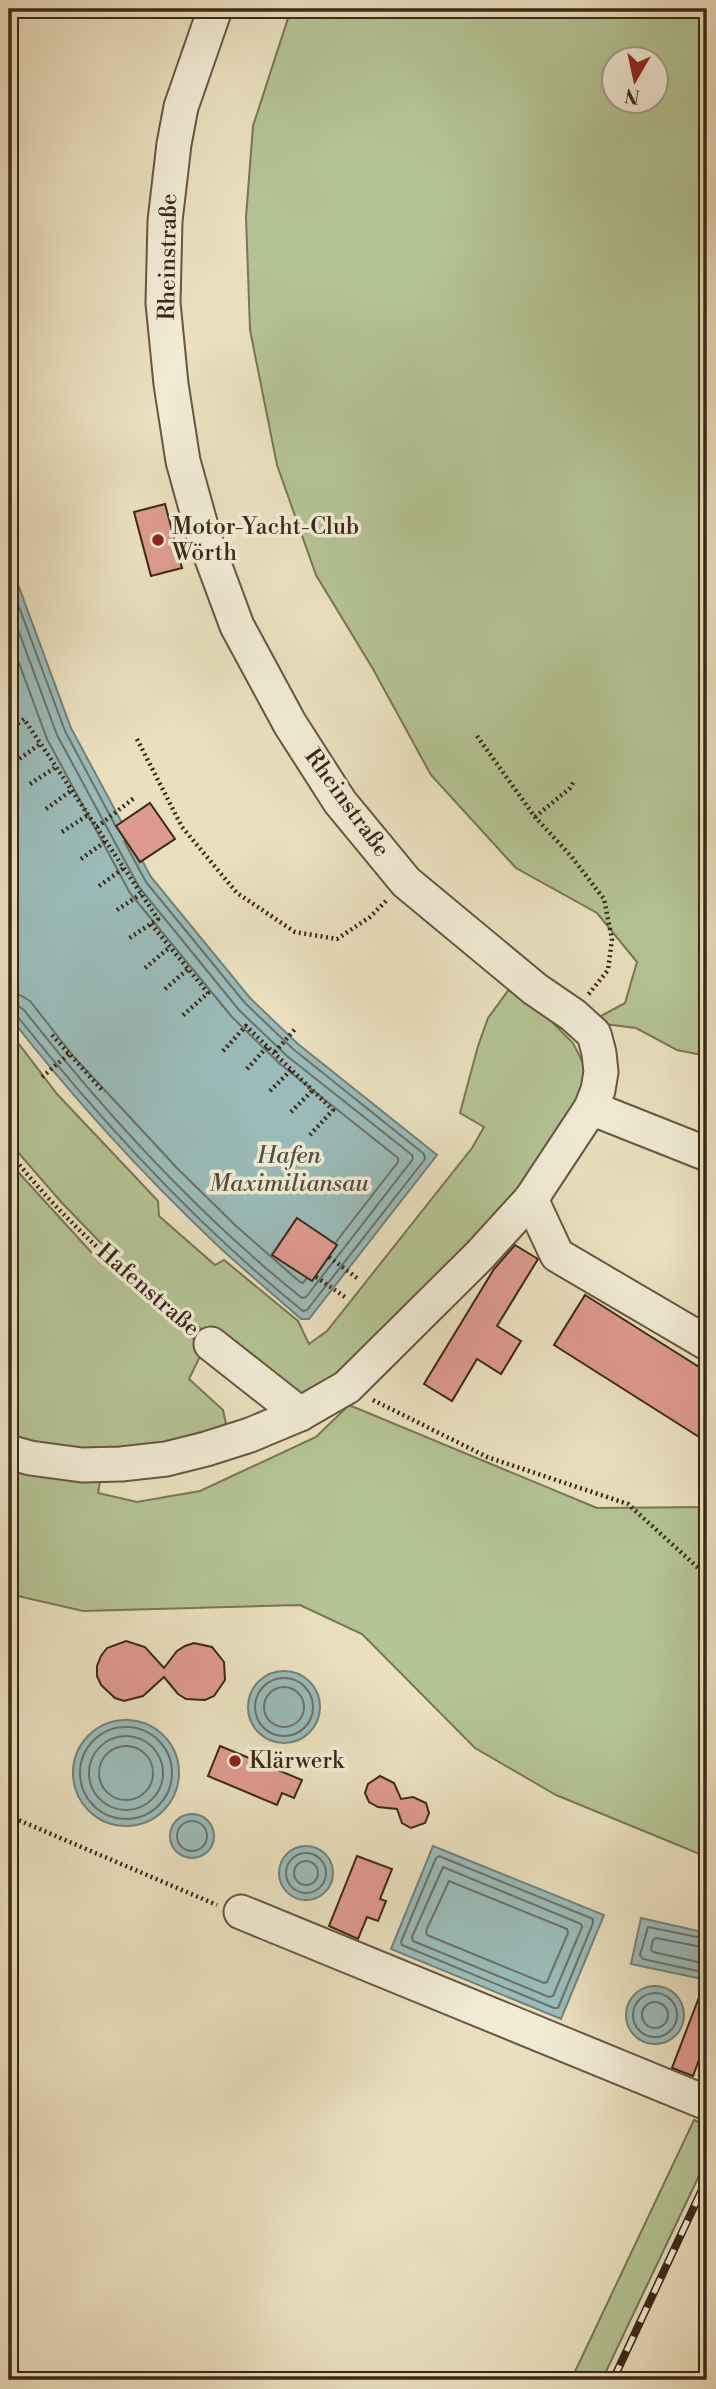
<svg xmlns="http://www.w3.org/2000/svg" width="716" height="2389" font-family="'Libre Bodoni',serif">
  <rect width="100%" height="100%" fill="#eae0bf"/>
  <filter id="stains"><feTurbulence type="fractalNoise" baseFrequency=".00286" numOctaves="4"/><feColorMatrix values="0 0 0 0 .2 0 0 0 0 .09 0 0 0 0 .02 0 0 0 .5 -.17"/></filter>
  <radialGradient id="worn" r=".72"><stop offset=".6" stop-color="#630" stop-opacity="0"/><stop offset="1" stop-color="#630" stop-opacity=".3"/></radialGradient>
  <g fill="#b4c394" stroke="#787655" stroke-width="2" fill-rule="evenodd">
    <path d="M291,9H707V1056L677,1050L636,1028L605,1024L599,1017L625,1003L637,962L597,913L516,868L431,775L373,669L316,575L277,465L250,330L246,217L253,126ZM614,60H656V102H614Z"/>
    <polygon points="510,988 549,1019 573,1043 585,1067 583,1088 565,1124 507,1209 319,1391 297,1395 279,1389 133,1276 62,1203 9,1142 9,1031 57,1094 158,1201 159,1216 215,1265 224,1260 298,1321 309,1344 327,1331 472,1148 484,1127 460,1113 478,1046 488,1018"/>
    <polygon points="9,1162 91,1252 204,1348 189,1379 223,1410 228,1433 104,1456 98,1493 137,1502 200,1491 316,1437 349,1405 597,1508 707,1507 707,1857 556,1795 475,1748 362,1634 300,1605 83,1611 9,1594"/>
    <polygon points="694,2120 707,2126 707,2159 602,2380 571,2380"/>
  </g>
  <g fill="#9abbb9" stroke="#748178" stroke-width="2">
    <path d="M9,560L71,728L151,877L250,998L298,1044L437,1155L309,1319H301C273,1294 244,1270 217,1245C142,1174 72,1097 9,1016Z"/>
    <circle cx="284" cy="1707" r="36"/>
    <circle cx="126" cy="1773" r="53"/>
    <circle cx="192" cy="1836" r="22"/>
    <circle cx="306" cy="1873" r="27"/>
    <polygon points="433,1846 604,1915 561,2019 391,1949"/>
    <polygon points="641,1918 707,1933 707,1980 631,1964"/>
    <circle cx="655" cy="2015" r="29"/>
  </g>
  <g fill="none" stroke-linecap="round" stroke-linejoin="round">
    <g stroke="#6a7268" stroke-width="2">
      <polyline points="9,580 65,731 115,825"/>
      <path d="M9,605L57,735L139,887L239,1010L287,1056L412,1155L413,1159L306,1297L302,1298C199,1216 105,1113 24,1010L17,1005L9,1004"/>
      <polyline points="9,636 47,739 130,893 232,1017 280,1064 398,1158 398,1162 336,1242"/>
      <polyline points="9,994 20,995 30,1001 74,1057 177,1168 236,1226 300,1282 303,1283 306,1279"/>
      <path d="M9,1013L17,1016C101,1121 198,1227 303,1311L307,1310L425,1159L424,1154L293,1049L245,1003L146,882L124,841"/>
      <circle cx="284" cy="1707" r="29"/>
      <circle cx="284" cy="1707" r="20"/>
      <circle cx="126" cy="1773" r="46"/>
      <circle cx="126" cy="1773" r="37"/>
      <circle cx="126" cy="1773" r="27"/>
      <circle cx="192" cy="1836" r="15"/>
      <circle cx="306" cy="1873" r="20"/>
      <polygon points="439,1856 593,1919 593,1923 558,2008 554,2008 402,1945 401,1942 436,1858"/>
      <circle cx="306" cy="1873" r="12"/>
      <polygon points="443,1867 581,1924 582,1927 553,1996 549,1997 413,1941 412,1937"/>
      <polygon points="449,1881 567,1929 568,1933 547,1982 544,1983 427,1935 426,1931"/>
      <polyline points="707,1939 648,1927 640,1955 643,1959 707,1973"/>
      <polyline points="707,1948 656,1938 653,1940 651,1949 653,1952 707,1964"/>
      <circle cx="655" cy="2015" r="22"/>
      <circle cx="655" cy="2015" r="13"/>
    </g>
  </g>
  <g fill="#de9a8f" stroke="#3b2916" stroke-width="2">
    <polygon points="165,504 182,568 151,576 134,512"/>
    <polygon points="150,803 175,839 140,862 116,826"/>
    <polygon points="297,1218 337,1245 312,1281 272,1255"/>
    <polygon points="515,1245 538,1259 497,1326 521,1341 501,1374 477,1359 452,1401 424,1384 494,1269"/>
    <polygon points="585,1295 707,1372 707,1442 554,1345"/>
    <polygon points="126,1641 145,1647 164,1668 177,1651 185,1646 194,1643 212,1647 224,1662 225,1680 214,1696 205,1700 186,1699 178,1694 164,1677 143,1696 124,1701 115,1698 101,1685 97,1676 97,1666 101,1656 107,1648"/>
    <polygon points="220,1746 302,1780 294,1798 282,1793 277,1805 208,1776"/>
    <polygon points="380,1776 394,1783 401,1799 413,1797 426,1803 429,1813 425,1823 411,1828 402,1823 397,1809 378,1807 369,1802 365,1793 368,1784"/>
    <polygon points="357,1856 392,1869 380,1899 386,1901 378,1921 367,1917 358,1939 329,1926"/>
    <polygon points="706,1979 707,2038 693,2076 672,2068"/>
  </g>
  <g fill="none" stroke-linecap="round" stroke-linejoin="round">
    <defs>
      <g id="minor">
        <polyline points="591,1108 707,1154"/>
        <polyline points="531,1199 557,1255 707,1343"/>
        <polyline points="211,1344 300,1414"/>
        <polyline points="9,1452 30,1458 82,1465 121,1464 166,1459 206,1449 250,1435 300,1414 347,1387 480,1255 531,1199 591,1108 598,1090 601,1072 599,1053 594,1034 573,1015 535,989 406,882 340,802 290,724 237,626 204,537 183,461 171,384 163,303 165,221 174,144 181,107 215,9"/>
        <polyline points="241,1912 707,2103"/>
      </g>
    </defs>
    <use href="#minor" stroke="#675740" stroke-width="37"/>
    <g stroke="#3b2916" stroke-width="4.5" stroke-dasharray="2 3.5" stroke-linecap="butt">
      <polyline points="9,730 24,719 158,919 128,939"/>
      <polyline points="477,736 535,817 571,856 604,899 612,939 608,970 588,995"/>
      <polyline points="137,739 182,827 237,893 295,932 337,939 370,917 386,901"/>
      <polyline points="15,762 40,744"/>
      <polyline points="30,784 56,767"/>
      <polyline points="46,809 72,790"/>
      <polyline points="535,817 570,788 574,781"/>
      <polyline points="97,827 134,798"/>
      <polyline points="62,832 88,815"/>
      <polyline points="81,859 106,841"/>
      <polyline points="99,886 124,868"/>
      <polyline points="117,910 141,894"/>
      <polyline points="151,924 208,993 181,1017"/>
      <polyline points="145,968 170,947"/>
      <polyline points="165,989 188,969"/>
      <polyline points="52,1035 104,1092"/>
      <polyline points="223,1051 246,1026 333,1110 310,1135"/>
      <polyline points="275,1052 296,1028"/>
      <polyline points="247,1069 268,1046"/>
      <polyline points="42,1077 69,1054"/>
      <polyline points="270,1091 292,1069"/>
      <polyline points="291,1112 313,1090"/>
      <path d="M9,1152C61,1218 126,1276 191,1328"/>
      <polyline points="329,1257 357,1278"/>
      <polyline points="316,1277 345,1297"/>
      <polyline points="373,1400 487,1457 628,1504 707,1576"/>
      <polyline points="9,1816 217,1905"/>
    </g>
    <use href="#minor" stroke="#f1ebd5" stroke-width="33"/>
    <defs>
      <polyline id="rail" points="613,2380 707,2179"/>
    </defs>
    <use href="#rail" stroke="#3b2916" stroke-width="8"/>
    <use href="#rail" stroke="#f1ebd5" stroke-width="5" stroke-dasharray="16" stroke-linecap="butt"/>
  </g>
  <g fill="#8f2418" stroke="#f1ebd5" stroke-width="2.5">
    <circle cx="158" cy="540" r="7"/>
    <circle cx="235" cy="1761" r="7"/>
  </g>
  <g text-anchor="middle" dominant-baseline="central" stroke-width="7" stroke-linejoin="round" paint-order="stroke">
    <g font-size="23" fill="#3b2916" stroke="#f1ebd5">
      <text transform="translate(168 257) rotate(-89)">Rheinstraße</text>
      <text transform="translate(347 803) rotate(54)">Rheinstraße</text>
      <text transform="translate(148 1290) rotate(41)">Hafenstraße</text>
    </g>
    <g font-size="23" fill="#3b2916" stroke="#f1ebd5" text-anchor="start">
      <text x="172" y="527">Motor-Yacht-Club<tspan x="172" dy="26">Wörth</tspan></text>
      <text x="249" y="1761">Klärwerk</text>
    </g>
    <g font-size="24" font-style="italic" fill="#534e3f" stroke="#f1ebd5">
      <text x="289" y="1156">Hafen<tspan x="289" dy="28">Maximiliansau</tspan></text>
    </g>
  </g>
  <rect width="716" height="2389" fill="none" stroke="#eae0bf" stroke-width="35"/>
  <rect x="10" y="10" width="695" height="2368" fill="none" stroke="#3b2916" stroke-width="3.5"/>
  <rect x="18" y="18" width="681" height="2354" fill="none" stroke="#3b2916" stroke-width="2"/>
  <g transform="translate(635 80) rotate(189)"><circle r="33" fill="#f1ebd5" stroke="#a89d89" stroke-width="2"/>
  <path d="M0-5L12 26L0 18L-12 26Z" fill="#8f2418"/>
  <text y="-10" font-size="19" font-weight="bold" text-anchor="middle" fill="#3b2916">N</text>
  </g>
  <rect width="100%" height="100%" filter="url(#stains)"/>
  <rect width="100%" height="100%" fill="url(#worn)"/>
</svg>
